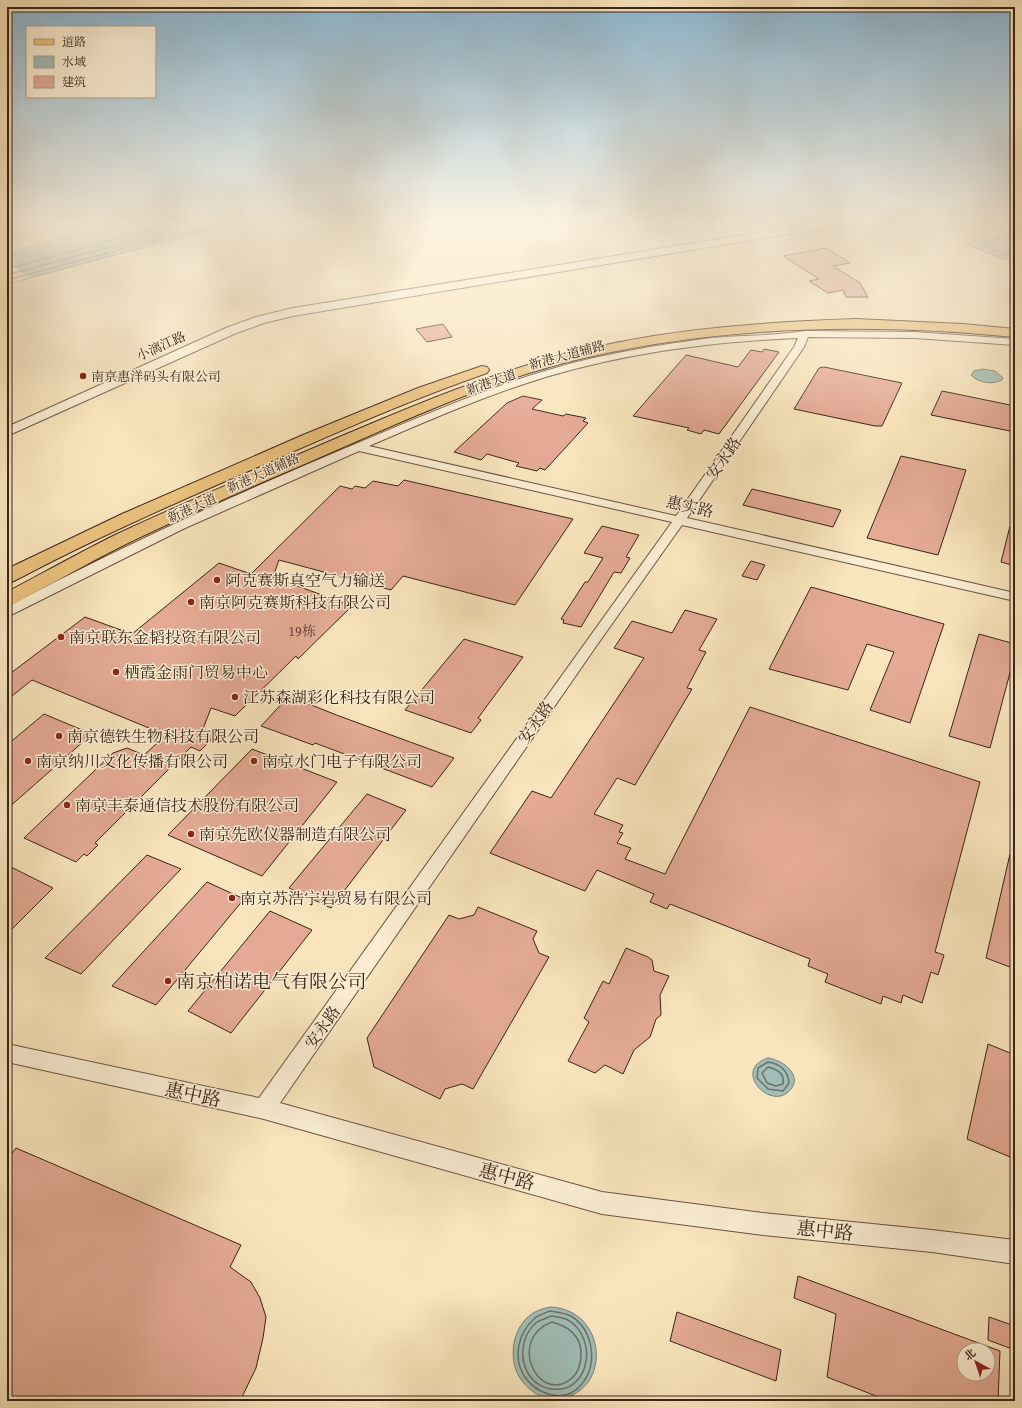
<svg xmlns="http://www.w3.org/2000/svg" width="1022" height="1408" font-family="'Gentium Book Plus','Noto Serif SC',serif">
  <rect width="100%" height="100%" fill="#f9e5bd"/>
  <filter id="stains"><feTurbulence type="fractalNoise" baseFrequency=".005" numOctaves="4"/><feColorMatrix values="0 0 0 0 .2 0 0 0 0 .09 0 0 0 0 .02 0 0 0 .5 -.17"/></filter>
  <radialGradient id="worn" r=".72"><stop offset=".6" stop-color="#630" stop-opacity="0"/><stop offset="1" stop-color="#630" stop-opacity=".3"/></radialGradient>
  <g fill="#9fbeb7" stroke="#778078">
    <polygon points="7,224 231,224 7,284"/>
    <polygon points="987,224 1015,224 1015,261 998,257 968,245 972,241 1008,234 1003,230"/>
    <path d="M983,369L995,371L1003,378L1002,380C993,385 978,383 971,375L974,371Z"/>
    <path d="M768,1058C784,1060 806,1078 787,1093C767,1108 733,1069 768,1058Z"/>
    <path d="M550,1307C607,1309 613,1391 559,1399C544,1401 531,1392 522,1381C508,1363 511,1332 528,1317C534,1311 542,1309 550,1307Z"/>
  </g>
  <g fill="#f9e5bd">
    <polygon points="70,224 80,230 106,224 7,252 7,242"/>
    <polygon points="7,263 31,277 14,282 7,278"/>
  </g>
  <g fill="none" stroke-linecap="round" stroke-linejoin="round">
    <g stroke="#6d7168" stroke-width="1">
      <polyline points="999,224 1010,229 1011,236 982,243 981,246 1015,257"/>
      <polyline points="7,269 172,224"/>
      <polyline points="7,275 195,224"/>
      <polyline points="7,280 215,224"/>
    </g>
    <g stroke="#6d7168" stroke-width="1.5">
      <path d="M768,1062C780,1064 788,1070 789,1083L783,1091L768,1089L757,1078L758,1068Z"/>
      <path d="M768,1067C777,1069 785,1073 783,1084L776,1086L767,1083L762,1073Z"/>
      <path d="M550,1311C556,1312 565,1313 571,1316C593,1330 599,1364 581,1385C564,1405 535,1394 523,1374C513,1356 519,1332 534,1319C538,1315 545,1313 550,1311Z"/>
      <path d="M551,1316C556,1317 561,1317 566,1319C583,1327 590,1349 585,1366C583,1375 575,1385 566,1388C524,1398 509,1345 537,1322C541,1320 547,1318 551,1316Z"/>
      <path d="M552,1322C575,1328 586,1343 579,1367C577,1373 573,1378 568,1381C536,1401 508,1338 552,1322Z"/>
    </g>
  </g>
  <g fill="#e4aa95" stroke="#3b241a" fill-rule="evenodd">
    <polygon points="826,248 850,263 833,266 860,283 868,297 846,297 843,290 828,293 809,281 819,279 783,256"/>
    <polygon points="443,324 452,337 427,342 416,329"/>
    <polygon points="764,349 779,352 719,434 704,430 701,434 687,430 689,428 633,416 686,355 738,367 751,350 762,352"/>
    <polygon points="824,367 902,383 882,426 875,426 794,409 819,368"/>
    <polygon points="942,391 1015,406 1015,417 1010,431 931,415"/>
    <polygon points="523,396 542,400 532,409 563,416 566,414 586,418 583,421 588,423 545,470 540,468 537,471 516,466 519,463 487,454 481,460 454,452 507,403"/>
    <polygon points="901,456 966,470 938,555 867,538"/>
    <polygon points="404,480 573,519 515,605 403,576 391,590 279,560 273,577 352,606 298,659 296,656 235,716 211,708 203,729 217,734 200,751 191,747 95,843 98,845 87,856 84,854 76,862 24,838 113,753 127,748 144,755 166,735 32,680 7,700 7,676 85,617 132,634 219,563 251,574 340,486 352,489 355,486 365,488 373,481 398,486"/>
    <polygon points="752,489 841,510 833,527 743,505"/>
    <polygon points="602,526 639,535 626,557 630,558 621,573 614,572 581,627 563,623 564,620 561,619 585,582 588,582 603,558 584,553"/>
    <polygon points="1010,526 1015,526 1015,566 1001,562"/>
    <polygon points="751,561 765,565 757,580 742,576"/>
    <polygon points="811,587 944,624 910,723 870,710 894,652 867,644 848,690 769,669"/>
    <polygon points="685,610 717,619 699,650 706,652 687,688 692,689 635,785 617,778 594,814 623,825 619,832 623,833 617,843 631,848 625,859 665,874 750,707 980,782 935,952 944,955 938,975 931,972 922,1003 903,995 901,1003 883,996 881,1004 825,982 828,974 808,966 810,959 670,904 667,909 650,902 654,894 597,870 585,891 490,853 532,791 551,798 644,658 614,648 632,621 672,633"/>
    <polygon points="979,634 1015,644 1015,654 990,748 949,736"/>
    <polygon points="464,639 523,657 478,718 481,720 471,733 405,710"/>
    <polygon points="289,696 339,716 454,758 432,787 315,743 313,745 261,726"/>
    <polygon points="44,714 92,734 7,809 7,745"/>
    <polygon points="252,749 337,782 262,876 168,835"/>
    <polygon points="367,794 406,810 331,908 289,888"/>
    <polygon points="1010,854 1015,855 1015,969 986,958"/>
    <polygon points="147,855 181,869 81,974 45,958"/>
    <polygon points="7,865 53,888 7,934"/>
    <polygon points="207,882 244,899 156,1005 112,986"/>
    <polygon points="478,907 537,931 533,939 539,953 549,957 473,1089 462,1084 445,1089 440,1099 374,1067 367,1038 449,915 459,919 474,915"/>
    <polygon points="270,911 312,930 231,1033 188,1011"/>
    <polygon points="626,948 648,957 652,960 654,971 669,976 660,995 661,1015 656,1019 650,1037 634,1050 623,1074 605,1065 595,1073 568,1061 589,1022 584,1018 603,981 609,984"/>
    <polygon points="988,1044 1015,1055 1015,1159 967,1139"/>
    <polygon points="16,1148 241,1245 230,1267 251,1282 260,1298 266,1317 263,1338 256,1368 240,1401 7,1401 7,1160"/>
    <path d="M798,1276L1000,1351L998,1401H889L827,1377L836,1314L794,1298ZM964,1350H988V1374H964Z"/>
    <polygon points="677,1312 781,1350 776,1381 670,1341"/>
    <polygon points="989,1317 1015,1326 1015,1350 988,1340"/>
  </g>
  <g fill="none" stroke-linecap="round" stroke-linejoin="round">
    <defs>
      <path id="minor" d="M805,331L914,332L1015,339V345L914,338L808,337L804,347L687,518L1015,593V601L682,525L597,645L280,1103L602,1192L763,1213L932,1230L1015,1240V1264L932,1252L763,1235L602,1214L264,1119L7,1062V1044L259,1098L672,522L359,451L183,529L7,617V607C122,546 240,492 360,442C437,410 506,379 589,359C629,350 670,343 711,338C742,335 774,336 805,331ZM798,338L794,347L676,516L369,446C418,425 467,403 518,386C609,355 703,342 798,338Z"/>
      <polygon id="tertiary" points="812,224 835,224 830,227 293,316 264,323 234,334 7,436 7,427 226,328 256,317 293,308"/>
      <g id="primary">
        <path d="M856,319L963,324L1015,329V337C874,323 732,325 593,356C505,375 422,413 339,449C268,480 196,510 126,544C88,563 51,584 14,604L7,606V592C43,573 79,553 115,535C183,503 253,474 323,444C410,407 498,369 591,348C678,328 767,322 856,319Z"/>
        <path d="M482,366L487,367L489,370L487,373C409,400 333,434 258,467C175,503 93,539 14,581L7,583V569L122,514L303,435L418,388Z"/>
      </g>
    </defs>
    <use href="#minor" stroke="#6a5443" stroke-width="2"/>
    <use href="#tertiary" stroke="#6a5443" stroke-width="2"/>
    <use href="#primary" stroke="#3b241a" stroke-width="2"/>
    <use href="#minor" fill="#fbeed4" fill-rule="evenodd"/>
    <use href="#tertiary" fill="#fbeed4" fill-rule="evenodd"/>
    <use href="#primary" fill="#ecc27e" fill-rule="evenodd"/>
  </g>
  <linearGradient id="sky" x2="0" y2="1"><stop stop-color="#8bb8d4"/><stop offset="0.53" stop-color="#fcf3e1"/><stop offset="1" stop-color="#fcf3e1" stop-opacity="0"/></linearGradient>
  <rect width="1022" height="421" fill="url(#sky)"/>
  <g fill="#8f2418" stroke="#fbeed4" stroke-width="1.5">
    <circle cx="83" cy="376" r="4"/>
    <circle cx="217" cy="580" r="4"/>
    <circle cx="191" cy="602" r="4"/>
    <circle cx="61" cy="637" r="4"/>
    <circle cx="116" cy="672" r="4"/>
    <circle cx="235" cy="697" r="4"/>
    <circle cx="59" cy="736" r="4"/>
    <circle cx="28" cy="761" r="4"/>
    <circle cx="254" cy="761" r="4"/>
    <circle cx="67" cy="805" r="4"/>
    <circle cx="191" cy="834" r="4"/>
    <circle cx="232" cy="898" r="4"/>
    <circle cx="168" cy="981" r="4"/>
  </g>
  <g text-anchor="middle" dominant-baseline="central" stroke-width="3" stroke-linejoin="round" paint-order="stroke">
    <g font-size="13" fill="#3b241a" stroke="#fbeed4">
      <text transform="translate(161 346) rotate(-24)">小漓江路</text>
      <text transform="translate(567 355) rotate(-15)">新港大道辅路</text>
      <text transform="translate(491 382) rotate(-19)">新港大道</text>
      <text transform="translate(263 473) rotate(-24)">新港大道辅路</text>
      <text transform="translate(192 508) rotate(-24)">新港大道</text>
    </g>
    <g font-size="13" fill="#3b241a" stroke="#fbeed4" text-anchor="start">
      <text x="91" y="376">南京惠洋码头有限公司</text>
    </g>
    <g font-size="14" fill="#654639">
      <text x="302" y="631">19栋</text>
    </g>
    <g font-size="16" fill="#3b241a" stroke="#fbeed4">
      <text transform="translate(723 458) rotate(-55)">安永路</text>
      <text transform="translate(690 506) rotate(13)">惠实路</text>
      <text transform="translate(535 722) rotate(-55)">安永路</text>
      <text transform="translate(322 1027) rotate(-55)">安永路</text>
    </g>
    <g font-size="16" fill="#3b241a" stroke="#fbeed4" text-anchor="start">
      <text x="225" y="580">阿克赛斯真空气力输送</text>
      <text x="199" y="602">南京阿克赛斯科技有限公司</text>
      <text x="69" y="637">南京联东金韬投资有限公司</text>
      <text x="124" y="672">栖霞金雨门贸易中心</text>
      <text x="243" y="697">江苏森湖彩化科技有限公司</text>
      <text x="67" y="736">南京德铁生物科技有限公司</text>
      <text x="36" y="761">南京纳川文化传播有限公司</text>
      <text x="262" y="761">南京水门电子有限公司</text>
      <text x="75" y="805">南京丰泰通信技术股份有限公司</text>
      <text x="199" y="834">南京先欧仪器制造有限公司</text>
      <text x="240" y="898">南京苏浩宁岩贸易有限公司</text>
    </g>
    <g font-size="19" fill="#3b241a" stroke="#fbeed4" text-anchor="start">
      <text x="176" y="981">南京柏诺电气有限公司</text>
    </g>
    <g font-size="19" fill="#3b241a" stroke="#fbeed4">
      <text transform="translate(193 1094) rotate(12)">惠中路</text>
      <text transform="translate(507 1176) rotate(15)">惠中路</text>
      <text transform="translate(825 1230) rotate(6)">惠中路</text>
    </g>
  </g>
  <rect width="1022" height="1408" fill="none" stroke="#f9e5bd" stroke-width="24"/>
  <rect x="8" y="8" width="1006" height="1392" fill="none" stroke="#3b241a" stroke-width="2"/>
  <rect x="12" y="12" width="998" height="1384" fill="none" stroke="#3b241a"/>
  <rect x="26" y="26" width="130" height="72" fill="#fbeed4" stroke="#ae9d8a"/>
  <rect x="34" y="39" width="20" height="6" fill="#ecc27e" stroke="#ae9d8a"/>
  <text x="62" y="46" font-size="12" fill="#3b241a">道路</text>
  <rect x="34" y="56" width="20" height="12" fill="#9fbeb7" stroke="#ae9d8a"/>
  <text x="62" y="66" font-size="12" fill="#3b241a">水域</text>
  <rect x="34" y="76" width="20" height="12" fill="#e4aa95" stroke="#ae9d8a"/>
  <text x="62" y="86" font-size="12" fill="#3b241a">建筑</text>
  <g transform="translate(976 1362) rotate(320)"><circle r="19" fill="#fbeed4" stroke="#ae9d8a"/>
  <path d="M0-3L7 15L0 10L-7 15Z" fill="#8f2418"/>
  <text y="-6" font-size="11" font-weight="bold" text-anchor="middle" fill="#3b241a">北</text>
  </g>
  <rect width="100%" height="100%" filter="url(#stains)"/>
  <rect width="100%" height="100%" fill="url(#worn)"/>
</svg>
